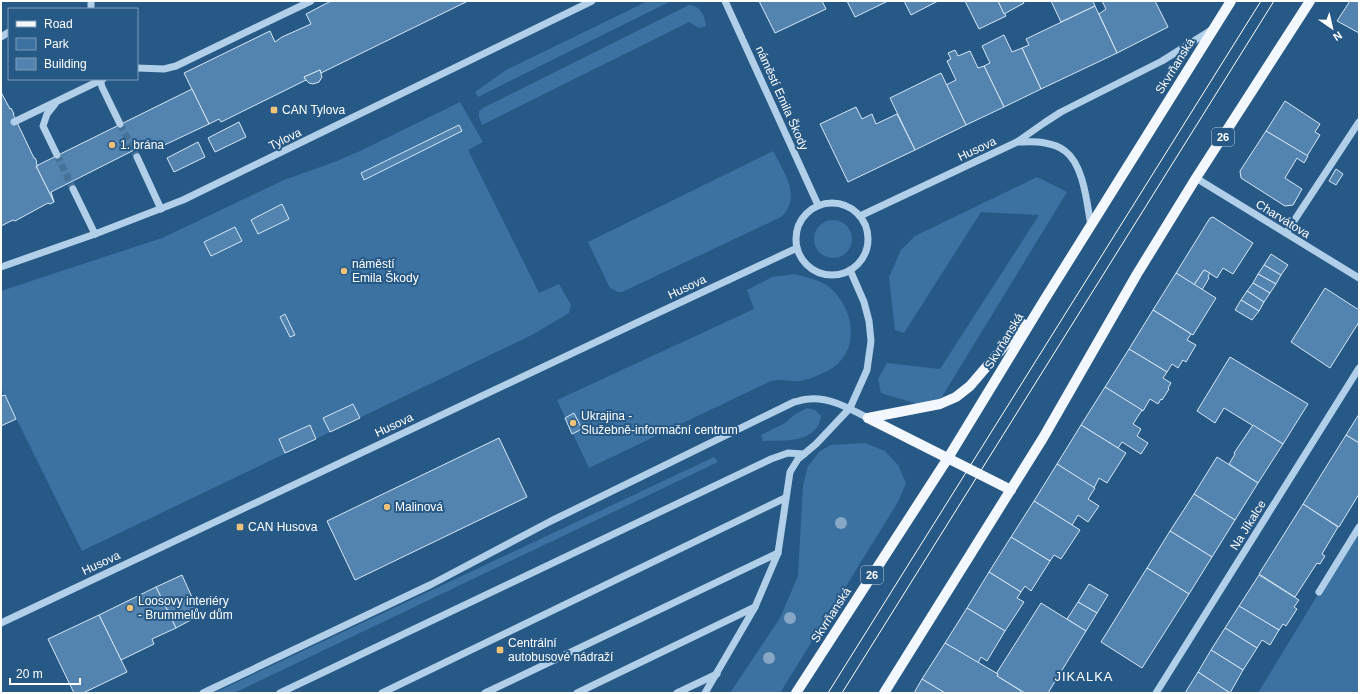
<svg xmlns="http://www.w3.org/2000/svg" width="1360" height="694" font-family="Arial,sans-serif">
  <rect width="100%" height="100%" fill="#275986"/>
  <g fill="#3b72a2">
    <polygon points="648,1 671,1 478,97 475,92 506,70"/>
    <path d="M689,5C700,5 705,16 706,26L699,28L689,22L482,125L479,117V111L483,108Z"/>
    <polygon points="460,102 483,142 468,150 539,293 559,284 571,305 569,313 532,335 82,551 1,388 1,291 162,238 284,180 337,161 360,151"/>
    <path d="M773,151C783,171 803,197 781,217L622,292H618L610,288L588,242Z"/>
    <polygon points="1037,177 1067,192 940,400 924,406 881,393 878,379 887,363 940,369 1039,215 981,212 904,333 895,330 889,277 901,250 915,236"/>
    <circle cx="833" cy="239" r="19"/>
    <path d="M795,274C804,277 821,280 829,287C855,308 862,354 827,371C819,375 808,380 799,381C794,382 788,380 783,380C779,380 775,380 771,381L589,468L557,400L754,309L747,290L772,277Z"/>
    <path d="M807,408L815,410L821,416C817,444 784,440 763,441L761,435L785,423L794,415Z"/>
    <polygon points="865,443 885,451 898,465 906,483 898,502 780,693 730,693 780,618 798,576 803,486 808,466 820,451 831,445"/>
    <polygon points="714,457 718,462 234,693 214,693"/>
    <polygon points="1359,527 1359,693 1258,693"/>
  </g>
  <g fill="#5384af" stroke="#d5e7f6">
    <polygon points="331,1 468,1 321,73 320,70 304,77 306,80 221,122 219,119 209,124 184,73 270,31 275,42 282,37 311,24 306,14"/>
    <polygon points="759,1 822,1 826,9 775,33"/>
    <polygon points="847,1 888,1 855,17"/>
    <polygon points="904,1 938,1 911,15"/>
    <polygon points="965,1 998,1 1006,16 979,29"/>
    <polygon points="998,1 1023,1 1024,3 1004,14"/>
    <polygon points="1051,1 1093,1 1095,6 1061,22"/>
    <polygon points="1102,1 1155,1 1168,27 1117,53 1099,14 1106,9"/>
    <polygon points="1350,1 1359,1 1359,33 1337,21"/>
    <polygon points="1095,6 1117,53 1041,89 1022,48 1029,45 1026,39"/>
    <polygon points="1004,35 1012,52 1022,48 1041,89 1004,107 984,66 990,63 982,46"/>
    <polygon points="955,50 958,56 970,51 978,68 984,66 1004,107 966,125 946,85 956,80 947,61 951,59 948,53"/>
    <polygon points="320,70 322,77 319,82 313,84 309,83 306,80 304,77"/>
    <polygon points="941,73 966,125 915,150 890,98"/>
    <polygon points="192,89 209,124 156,149 152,141 51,192 54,202 36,166"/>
    <polygon points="1,92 10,109 11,108 14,114 13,114 34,158 35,158 37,162 36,163 38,166 36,166 54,202 50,204 48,203 15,221 13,220 1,226"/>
    <polygon points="1285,101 1320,124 1315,132 1320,135 1307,156 1266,131"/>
    <polygon points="856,107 862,119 872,114 876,124 897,114 915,150 848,182 820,124"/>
    <polygon points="239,122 246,137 215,152 208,138"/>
    <polygon points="459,125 462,131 364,180 361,173"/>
    <polygon points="1266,131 1308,156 1304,163 1297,158 1285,178 1302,189 1293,205 1285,206 1241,178 1240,171"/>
    <polygon points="198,142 205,157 174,172 167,158"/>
    <polygon points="1336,169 1343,174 1336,185 1329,181"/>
    <polygon points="282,204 289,219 258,234 251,220"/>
    <polygon points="1213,217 1253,243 1233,274 1223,268 1217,278 1204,270 1194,285 1176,273 1210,218"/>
    <polygon points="235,227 242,241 211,256 204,242"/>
    <polygon points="1271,254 1288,265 1281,275 1264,265"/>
    <polygon points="1264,265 1281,275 1276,284 1258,274"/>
    <polygon points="1204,270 1210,273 1208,276 1209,278 1202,290 1194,285"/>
    <polygon points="1176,273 1216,298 1193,335 1153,310"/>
    <polygon points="1258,274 1276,284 1270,293 1253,283"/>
    <polygon points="1253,283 1270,293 1264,302 1247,291"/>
    <polygon points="1325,288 1359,310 1359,322 1330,368 1291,342"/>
    <polygon points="1247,291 1264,302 1259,311 1241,300"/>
    <polygon points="1241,300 1259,311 1252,320 1235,310"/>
    <polygon points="1153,310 1191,334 1187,340 1196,345 1186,362 1183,360 1178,368 1172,364 1167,372 1129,349"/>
    <polygon points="285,314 295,335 290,337 280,317"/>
    <polygon points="1129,349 1167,372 1163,378 1171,383 1168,388 1169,389 1162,400 1161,399 1158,404 1150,399 1143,411 1105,387"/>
    <polygon points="1230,357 1308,404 1283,444 1224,408 1215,423 1197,411"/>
    <polygon points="1105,387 1142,410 1133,424 1141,429 1137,436 1148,443 1141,454 1122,442 1118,448 1081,425"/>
    <polygon points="5,395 16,419 1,426 1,396"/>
    <polygon points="353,404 360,418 330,432 323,418"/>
    <polygon points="574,413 582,429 572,434 565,418"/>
    <polygon points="1359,414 1359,443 1346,435"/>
    <polygon points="310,425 316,439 285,453 279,439"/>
    <polygon points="1081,425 1126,453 1107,483 1099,478 1094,488 1057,464"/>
    <polygon points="1253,425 1283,444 1258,483 1229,464 1235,454 1234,453"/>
    <polygon points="1346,435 1359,443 1359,494 1339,527 1303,504"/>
    <polygon points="499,438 527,497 355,580 327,521"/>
    <polygon points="1217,457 1258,483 1235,520 1194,494"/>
    <polygon points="1057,464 1095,488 1088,499 1099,506 1088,522 1078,515 1072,525 1034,501"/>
    <polygon points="1194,494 1235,520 1212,557 1170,531"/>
    <polygon points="1034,501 1080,530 1061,559 1054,555 1050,561 1011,537"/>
    <polygon points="1303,504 1338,527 1322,554 1325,556 1320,564 1317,563 1295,597 1259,574"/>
    <polygon points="1170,531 1212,557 1189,594 1147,568"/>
    <polygon points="1011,537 1050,561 1031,591 1025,586 1021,592 989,572"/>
    <polygon points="1147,568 1189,594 1142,668 1101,642"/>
    <polygon points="989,572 1021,592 1017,598 1024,602 1005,631 967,608"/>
    <polygon points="182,575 200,615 176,628 156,587"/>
    <polygon points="1259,575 1299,600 1294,607 1297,609 1286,626 1283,624 1279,630 1239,606"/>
    <polygon points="1089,584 1108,595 1097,613 1078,602"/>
    <polygon points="156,587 176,628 152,639 154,644 121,660 99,615"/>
    <polygon points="1078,602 1097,613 1086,631 1067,619"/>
    <polygon points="1041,603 1086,631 1048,693 1025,693 997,676 998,674 996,674"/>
    <polygon points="1239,606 1279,630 1270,645 1262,640 1257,648 1225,628"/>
    <polygon points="967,608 1005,631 987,661 981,657 978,663 945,643"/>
    <polygon points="99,615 127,672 83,693 74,693 48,639"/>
    <polygon points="1225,628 1257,648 1243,670 1211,650"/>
    <polygon points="945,643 998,674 997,676 1021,691 1020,693 945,693 922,679"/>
    <polygon points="1211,650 1243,670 1230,693 1198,672"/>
    <polygon points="1198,672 1230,693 1185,693"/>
    <polygon points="922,679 945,693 914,693"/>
  </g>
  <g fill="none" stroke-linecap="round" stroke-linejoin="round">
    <g stroke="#477298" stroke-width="7" stroke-dasharray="7 3.5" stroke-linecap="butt">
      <polyline points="120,124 137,157"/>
      <polyline points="57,155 73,189"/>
    </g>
    <g stroke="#b1cfe8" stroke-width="7">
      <polyline points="725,1 818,205"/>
      <polyline points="91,9 91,1"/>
      <polyline points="1,37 9,32"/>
      <polyline points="137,68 164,69 176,66 311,1"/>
      <polyline points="100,79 102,87 120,124"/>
      <polyline points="55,104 47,114 43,126 57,155"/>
      <polyline points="14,122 103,79"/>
      <path d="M1017,142C1026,142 1036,141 1045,143C1051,144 1060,147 1065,151C1084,165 1087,204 1091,226"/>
      <polyline points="137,157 161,209"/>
      <polyline points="1196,178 1359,278"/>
      <polyline points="73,189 95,234"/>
      <circle cx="832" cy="239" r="36"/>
      <polyline points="860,216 1017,142 1044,123 1061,112 1162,61 1213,29"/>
      <polyline points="1286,233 1359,122"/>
      <polyline points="1,267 95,234 183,200 592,1"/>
      <polyline points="1319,592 1359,527"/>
      <polyline points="1,623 632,325 797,248"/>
      <path d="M203,693L432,584L551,521L794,402C799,401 804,399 809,399C830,397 850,409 868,418"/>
      <polyline points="280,693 771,459 788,453 804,454"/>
      <polyline points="382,693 785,498"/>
      <polyline points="485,693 778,553"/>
      <polyline points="577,693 755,607"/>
      <polyline points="677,693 717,674"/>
      <polyline points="705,693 755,607 778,553 790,472 798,459 816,444 850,408 867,370 871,341 869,321 864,302 850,270"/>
      <polyline points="1156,693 1359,368"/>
    </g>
    <g stroke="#f3f8fe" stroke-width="10">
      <polyline points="868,418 940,404 956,397 970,386 1023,324"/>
      <polyline points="868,418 1011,490"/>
      <polyline points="796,693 948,458 1043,302 1231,1"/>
      <polyline points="884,693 1043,438 1137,274 1196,178 1310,1"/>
    </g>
    <g stroke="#fff" stroke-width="1">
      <polyline points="828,693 1261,1"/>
      <polyline points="842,693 1274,1"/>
    </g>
  </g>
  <g fill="#87a7c4">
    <circle cx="841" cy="523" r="6"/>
    <circle cx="790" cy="618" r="6"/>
    <circle cx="769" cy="658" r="6"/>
  </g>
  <g fill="#f1c277" stroke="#275986" stroke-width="1.5">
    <rect x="270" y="106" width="8" height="8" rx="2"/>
    <circle cx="112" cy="145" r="4"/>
    <circle cx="344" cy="271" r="4"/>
    <circle cx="573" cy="423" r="4"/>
    <circle cx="387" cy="507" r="4"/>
    <rect x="236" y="523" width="8" height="8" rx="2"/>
    <circle cx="130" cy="608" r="4"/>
    <rect x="496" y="646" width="8" height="8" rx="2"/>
  </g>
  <g text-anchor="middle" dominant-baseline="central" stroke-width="4" stroke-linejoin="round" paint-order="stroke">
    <g fill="#275986" stroke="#becddb" stroke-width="1">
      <rect x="1212" y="128" width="22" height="18" rx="3"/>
      <rect x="861" y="566" width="22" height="18" rx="3"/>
    </g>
    <g font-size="11" font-weight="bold" fill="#fff">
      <text x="1223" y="137">26</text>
      <text x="872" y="575">26</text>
    </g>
    <g font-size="12" fill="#fff" stroke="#275986">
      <text transform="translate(1175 66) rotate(-58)">Skvrňanská</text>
      <text transform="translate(782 98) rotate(66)">náměstí Emila Škody</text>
      <text transform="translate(285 139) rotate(-26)">Tylova</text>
      <text transform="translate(977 149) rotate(-25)">Husova</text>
      <text transform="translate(1283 219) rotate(32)">Charvátova</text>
      <text transform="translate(687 287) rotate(-25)">Husova</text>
      <text transform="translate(1004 341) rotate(-59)">Skvrňanská</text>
      <text transform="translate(394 425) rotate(-25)">Husova</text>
      <text transform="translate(1248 525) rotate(-58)">Na Jíkalce</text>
      <text transform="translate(101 563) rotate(-25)">Husova</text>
      <text transform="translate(831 615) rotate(-57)">Skvrňanská</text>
    </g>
    <g font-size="12" fill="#fff" stroke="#275986" text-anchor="start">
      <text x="282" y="110">CAN Tylova</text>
      <text x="120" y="145">1. brána</text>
      <text x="352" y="264">náměstí<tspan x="352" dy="14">Emila Škody</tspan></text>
      <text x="581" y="416">Ukrajina -<tspan x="581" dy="14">Služebně-informační centrum</tspan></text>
      <text x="395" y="507">Malinová</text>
      <text x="248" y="527">CAN Husova</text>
      <text x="138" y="601">Loosovy interiéry<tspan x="138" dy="14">- Brummelův dům</tspan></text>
      <text x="508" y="643">Centrální<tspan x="508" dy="14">autobusové nádraží</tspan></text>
    </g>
    <g font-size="13" letter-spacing="1" fill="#fff" stroke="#275986">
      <text x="1084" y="676">JIKALKA</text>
    </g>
  </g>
  <rect width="1360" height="694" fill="none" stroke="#ffffff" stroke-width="4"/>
  <rect x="8" y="8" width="130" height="72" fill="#275986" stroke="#7d9bb6"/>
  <rect x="16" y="21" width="20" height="6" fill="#f3f8fe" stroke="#7d9bb6"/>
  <text x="44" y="28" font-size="12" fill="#ffffff">Road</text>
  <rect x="16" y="38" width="20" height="12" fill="#3b72a2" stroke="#7d9bb6"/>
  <text x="44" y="48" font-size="12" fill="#ffffff">Park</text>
  <rect x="16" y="58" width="20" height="12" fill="#5384af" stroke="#7d9bb6"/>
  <text x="44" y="68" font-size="12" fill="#ffffff">Building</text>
  <g transform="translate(1332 28) rotate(146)" stroke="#275986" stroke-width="3" paint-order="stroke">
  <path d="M0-3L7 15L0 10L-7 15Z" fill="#ffffff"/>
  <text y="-6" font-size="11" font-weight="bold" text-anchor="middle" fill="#ffffff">N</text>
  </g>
  <path d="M10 678v6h70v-6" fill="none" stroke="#ffffff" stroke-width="2"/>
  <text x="16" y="678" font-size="12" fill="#ffffff" stroke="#275986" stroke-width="3" paint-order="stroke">20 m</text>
</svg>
